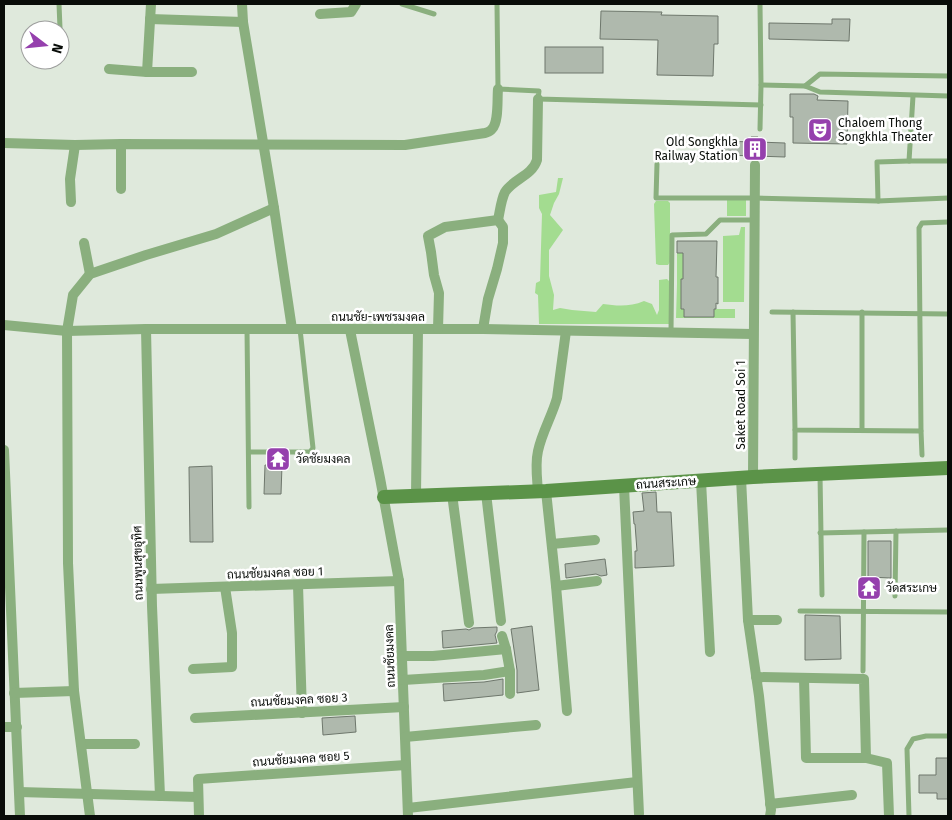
<svg xmlns="http://www.w3.org/2000/svg" width="952" height="820" font-family="'Fira Sans',Sarabun,sans-serif">
  <rect width="100%" height="100%" fill="#dfe9dc"/>
  <g fill="#a3dc90">
    <path d="M558,178H563L559,194L554,203L550,215L563,230L549,250V276L554,295L553,310L560,308L572,310L596,312L603,304C617,306 630,307 644,301L652,304L657,315L659,310V280L667,279L669,281L670,324H539L538,295L535,293L536,283L540,281L542,214L539,208V195L556,192Z"/>
    <rect x="727" y="200" width="19" height="16"/>
    <polygon points="656,201 668,201 670,203 670,262 668,265 659,265 656,264 654,204"/>
    <polygon points="741,227 745,227 744,302 723,302 723,236 739,235"/>
    <polygon points="677,253 687,253 683,279 681,309 684,309 684,317 713,317 714,309 735,309 735,318 676,318 677,284"/>
  </g>
  <g fill="#afb9ad" stroke="#6e776c">
    <polygon points="601,11 662,12 661,15 718,16 718,44 714,44 713,76 657,75 658,40 600,39"/>
    <polygon points="832,19 850,19 849,41 769,39 769,23 832,24"/>
    <rect x="545" y="47" width="58" height="26"/>
    <polygon points="790,94 814,94 818,96 817,100 848,101 847,144 793,143 793,117 790,117"/>
    <polygon points="751,137 758,137 758,142 785,143 785,157 724,155 725,141 751,142"/>
    <polygon points="677,241 717,241 716,277 718,277 718,304 716,303 716,309 714,309 714,317 684,317 684,309 681,309 681,279 683,279 683,253 677,253"/>
    <polygon points="265,465 282,465 281,494 264,494"/>
    <polygon points="212,466 213,542 190,542 189,467"/>
    <polygon points="656,492 657,512 671,512 674,566 635,568 635,551 637,551 635,524 634,524 633,512 644,511 642,493"/>
    <polygon points="868,541 891,541 891,578 868,577"/>
    <polygon points="605,559 607,575 601,576 596,574 566,578 565,564"/>
    <polygon points="805,615 840,616 841,659 805,660"/>
    <polygon points="532,626 539,690 517,693 517,670 511,629"/>
    <polygon points="497,627 497,631 495,635 497,643 443,648 442,631 466,629 469,630 473,628"/>
    <polygon points="503,679 503,695 444,701 443,684 484,682"/>
    <polygon points="355,716 356,732 323,735 322,718"/>
    <polygon points="936,758 948,758 948,799 937,799 937,793 919,793 919,775 936,775"/>
  </g>
  <g fill="none" stroke-linecap="round" stroke-linejoin="round">
    <g stroke="#8aaf7e" stroke-width="5">
      <polyline points="59,4 60,28"/>
      <polyline points="402,4 434,14"/>
      <polyline points="497,4 498,89 539,91 538,99 761,105"/>
      <polyline points="760,4 761,85 760,129"/>
      <polyline points="761,85 805,86 820,74 948,76"/>
      <polyline points="805,86 820,92 948,96"/>
      <polyline points="913,96 909,161 948,161"/>
      <polyline points="657,164 656,198 754,198 878,201 948,198"/>
      <polyline points="878,201 877,162 909,161"/>
      <polyline points="772,312 948,314"/>
      <polyline points="793,312 795,430 921,431 919,228 922,223 948,222"/>
      <polyline points="862,312 862,430"/>
      <polyline points="247,329 249,507"/>
      <polyline points="671,333 672,235 706,234 720,220 754,220"/>
      <polyline points="795,430 795,458"/>
      <polyline points="921,431 922,455"/>
      <polyline points="249,452 310,452 313,448 300,329"/>
      <polyline points="820,475 822,595"/>
      <polyline points="820,533 948,530"/>
      <polyline points="895,596 896,531"/>
      <polyline points="800,611 948,612"/>
      <polyline points="863,671 864,532"/>
      <polyline points="909,816 907,749 913,739 926,736 948,736"/>
    </g>
    <g stroke="#8aaf7e" stroke-width="10">
      <polyline points="242,4 243,22 274,208 292,329"/>
      <polyline points="320,14 351,12 356,4"/>
      <polyline points="150,19 243,22"/>
      <polyline points="109,69 147,72 192,72"/>
      <polyline points="147,72 151,4"/>
      <path d="M4,143L75,145L121,144L405,145L485,133C488,132 490,132 492,129C499,122 497,99 498,89"/>
      <polyline points="121,144 121,189"/>
      <polyline points="71,202 70,179 75,145"/>
      <path d="M498,220C500,211 501,200 505,192C513,179 532,176 537,160L538,99"/>
      <polyline points="84,243 90,274"/>
      <polyline points="4,325 67,331 146,329 483,329 753,334"/>
      <polyline points="146,329 152,606 160,796"/>
      <polyline points="438,329 439,293 434,275 431,252 428,236 445,227 498,220 503,227 503,243 497,269 488,299 483,329"/>
      <polyline points="350,330 380,478 399,581 408,816"/>
      <polyline points="4,450 20,816"/>
      <polyline points="753,477 755,165"/>
      <polyline points="741,478 748,620 759,696 771,810 770,816"/>
      <polyline points="701,481 710,652"/>
      <polyline points="624,486 639,814"/>
      <path d="M538,491C537,478 535,464 538,451C542,432 552,416 557,398L566,331"/>
      <polyline points="546,491 556,586 567,711"/>
      <polyline points="486,493 501,621"/>
      <polyline points="452,494 469,623"/>
      <polyline points="416,495 418,329"/>
      <polyline points="552,544 595,540"/>
      <polyline points="298,585 302,713"/>
      <polyline points="556,586 597,581"/>
      <polyline points="151,589 399,581"/>
      <polyline points="748,620 777,620"/>
      <polyline points="502,636 506,649"/>
      <polyline points="402,656 433,656 506,649 510,671 510,694"/>
      <polyline points="193,669 232,667 232,633 225,587"/>
      <polyline points="756,677 864,679 866,758"/>
      <polyline points="804,678 806,758 866,758 887,763 889,816"/>
      <polyline points="403,680 484,675 510,671"/>
      <polyline points="14,693 74,691"/>
      <polyline points="195,718 404,707"/>
      <polyline points="4,727 17,727"/>
      <polyline points="405,737 536,725"/>
      <polyline points="81,744 135,744"/>
      <polyline points="19,792 198,797"/>
      <polyline points="770,804 852,795"/>
      <polyline points="408,808 637,782"/>
      <polyline points="90,816 74,691 68,563 67,331 73,295 90,274 146,255 216,234 274,208"/>
      <polyline points="199,816 198,779 406,765"/>
    </g>
    <polyline stroke="#5b9348" stroke-width="14" points="384,497 546,491 753,477 948,468"/>
  </g>
  <defs>
    <symbol id="theatre-square" viewBox="-11 -11 22 22"><rect x="-9" y="-9" width="18" height="18" rx="4" fill="#9540ad" stroke="#fff"/><path d="M-5-5.5Q0-4 5-5.5V0Q5 5 0 6Q-5 5-5 0ZM-3.3-2.5H-1v1.5H-3.3ZM1-2.5H3.3v1.5H1ZM-2.8 1Q0 5.5 2.8 1Z" fill="#fff"/></symbol>
    <symbol id="building-square" viewBox="-11 -11 22 22"><rect x="-9" y="-9" width="18" height="18" rx="4" fill="#9540ad" stroke="#fff"/><path d="M-4-6H4V6H1V3H-1V6H-4ZM-2.5-4.3h1.7v1.8h-1.7ZM.8-4.3h1.7v1.8H.8ZM-2.5-1h1.7V.8h-1.7ZM.8-1h1.7V.8H.8Z" fill="#fff"/></symbol>
    <symbol id="temple-square" viewBox="-11 -11 22 22"><rect x="-9" y="-9" width="18" height="18" rx="4" fill="#9540ad" stroke="#fff"/><path d="M0-6L5-2H3V0L6.5 2.5H4V6H1.5V3h-3V6H-4V2.5H-6.5L-3 0V-2H-5Z" fill="#fff"/></symbol>
  </defs>
  <g fill-rule="evenodd">
    <use href="#theatre-square" x="806" y="116" width="28" height="28"/>
    <use href="#building-square" x="741" y="135" width="28" height="28"/>
    <use href="#temple-square" x="264" y="445" width="28" height="28"/>
    <use href="#temple-square" x="855" y="574" width="28" height="28"/>
  </g>
  <g text-anchor="middle" dominant-baseline="central" stroke-width="5" stroke-linejoin="round" paint-order="stroke">
    <g font-size="12" fill="#090d09" stroke="#fff" text-anchor="start">
      <text x="838" y="123">Chaloem Thong<tspan x="838" dy="14">Songkhla Theater</tspan></text>
      <text x="738" y="142" text-anchor="end">Old Songkhla<tspan x="738" dy="14">Railway Station</tspan></text>
      <text x="296" y="459">วัดชัยมงคล</text>
      <text x="886" y="588">วัดสระเกษ</text>
    </g>
    <g font-size="12" fill="#090d09" stroke="#fff">
      <text x="378" y="317">ถนนชัย-เพชรมงคล</text>
      <text transform="translate(741 405) rotate(-90)">Saket Road Soi 1</text>
      <text transform="translate(666 483) rotate(-4)">ถนนสระเกษ</text>
      <text transform="translate(138 563) rotate(-91)">ถนนพูนสุขอุทิศ</text>
      <text transform="translate(275 573) rotate(-2)">ถนนชัยมงคล ซอย 1</text>
      <text transform="translate(390 656) rotate(-92)">ถนนชัยมงคล</text>
      <text transform="translate(299 700) rotate(-3)">ถนนชัยมงคล ซอย 3</text>
      <text transform="translate(301 759) rotate(-4)">ถนนชัยมงคล ซอย 5</text>
    </g>
  </g>
  <rect width="952" height="820" fill="none" stroke="#090d09" stroke-width="10"/>
  <g transform="translate(45 45) rotate(106)"><circle r="24" fill="#ffffff" stroke="#9d9e9d"/>
  <path d="M0-4L9 19L0 12L-9 19Z" fill="#9540ad"/>
  <text y="-8" font-size="14" font-weight="bold" text-anchor="middle" fill="#090d09">N</text>
  </g>
</svg>
